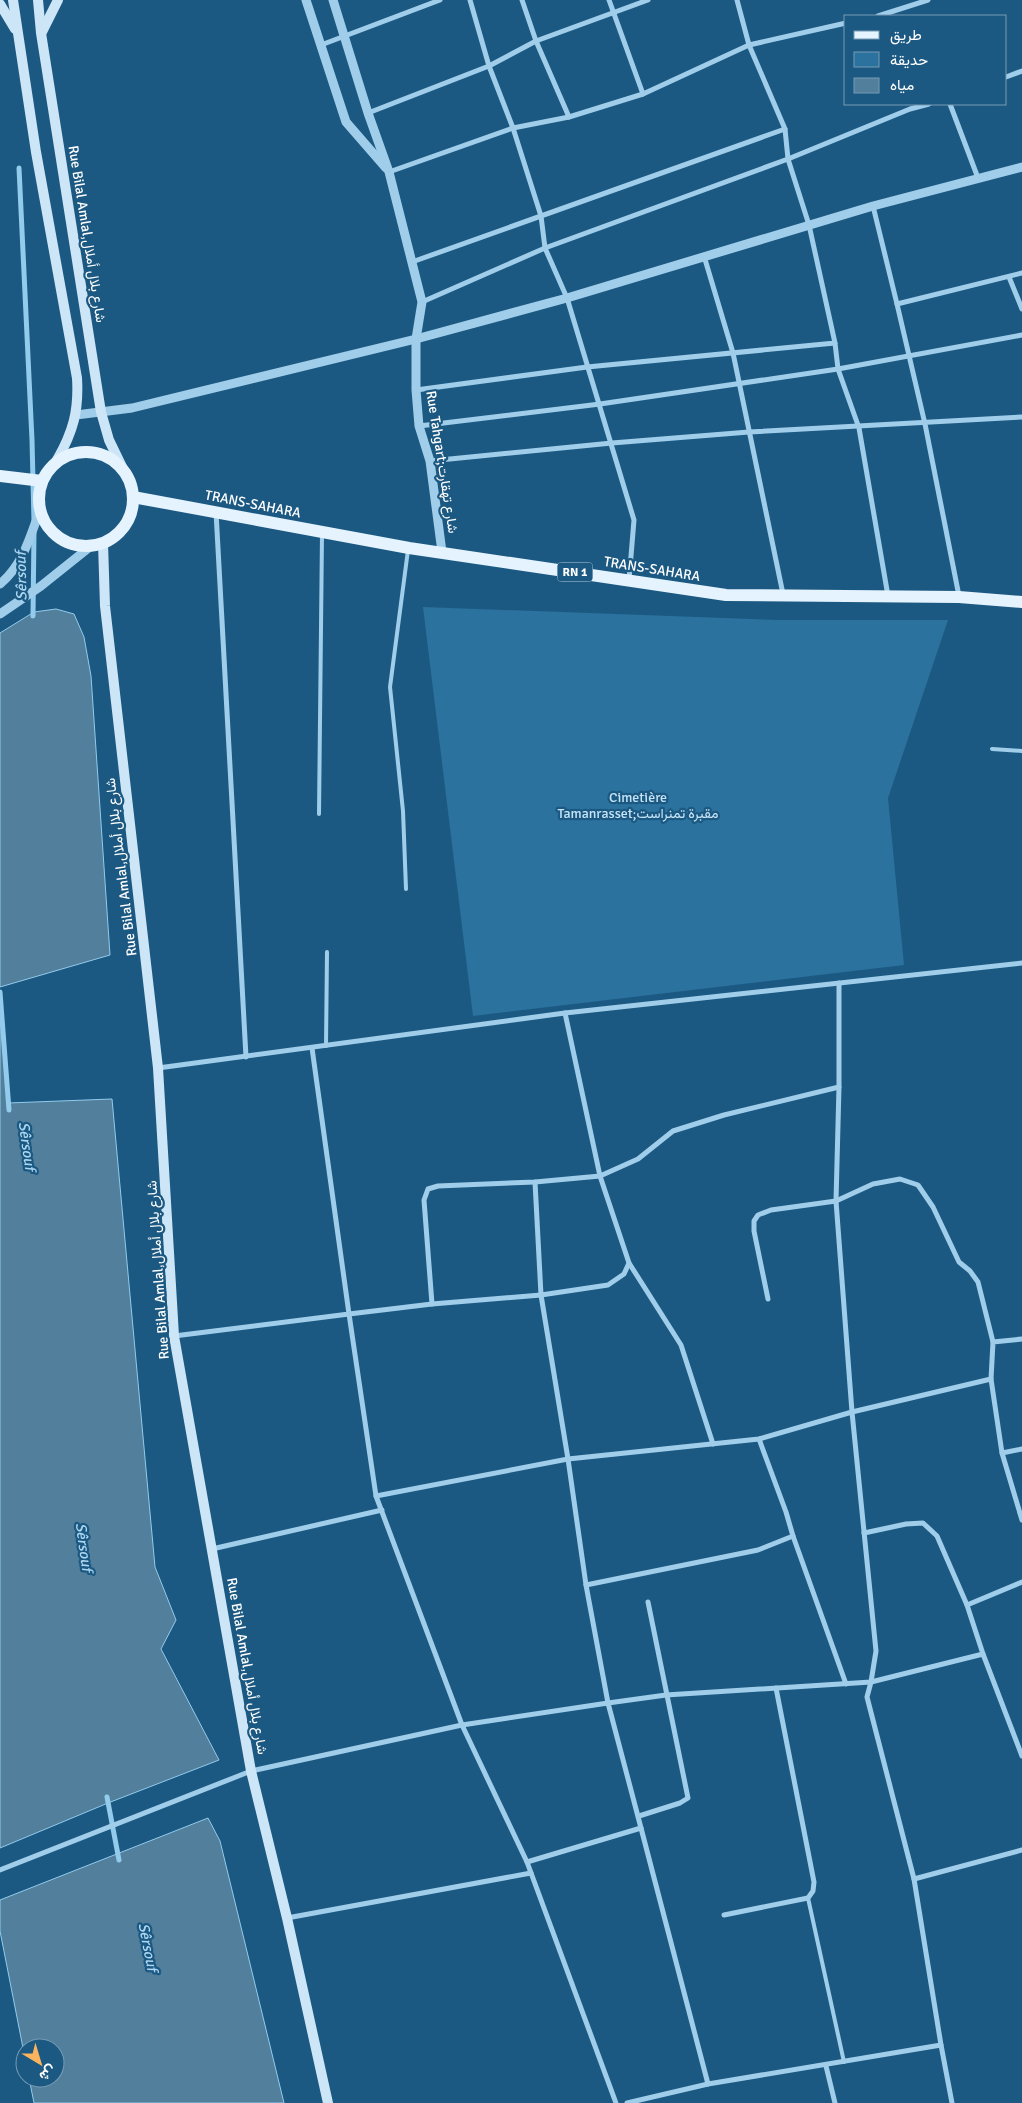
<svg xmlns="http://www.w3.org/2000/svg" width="1022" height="2103" font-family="Signika,Vazirmatn,sans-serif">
  <rect width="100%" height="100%" fill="#1c5982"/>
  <polygon fill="#2b729e" points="423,607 778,620 948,620 888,798 904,965 473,1016"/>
  <g fill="#517f9c" stroke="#93cbec">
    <polygon points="56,609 74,614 84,637 91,676 110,955 0,987 0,633 34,612"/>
    <polygon points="0,992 8,1103 112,1099 155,1567 176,1620 161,1649 219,1760 108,1803 0,1848"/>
    <polygon points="208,1818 220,1841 284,2103 34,2103 29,2078 55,2078 55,2048 25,2048 25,2058 0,1931 0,1900"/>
  </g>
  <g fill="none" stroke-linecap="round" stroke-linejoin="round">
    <g stroke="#93cbec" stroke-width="5">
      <polyline points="19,168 32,440 34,522"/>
      <polyline points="33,616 34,533"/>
      <polyline points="0,992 9,1110"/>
      <polyline points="107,1797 119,1860"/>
    </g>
    <g stroke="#a0ceea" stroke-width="4">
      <polyline points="992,749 1022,751"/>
      <polyline points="319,814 322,534"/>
      <polyline points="406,889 403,811 390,687 408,550"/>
      <polyline points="326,1046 327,952"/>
      <polyline points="808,1898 844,2062"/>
    </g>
    <g stroke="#a0ceea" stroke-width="5">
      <polyline points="470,0 489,66 513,128 541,216 545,248 567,298 634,520 629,580"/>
      <polyline points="522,0 536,41 569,117"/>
      <polyline points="609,0 643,94"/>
      <polyline points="878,16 928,0"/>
      <polyline points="321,45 440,0"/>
      <polyline points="1006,77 1022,71"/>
      <polyline points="950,104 978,178"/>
      <polyline points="368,113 489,66 536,41 648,0"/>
      <polyline points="389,172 513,128 569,117 643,94 749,45 846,23"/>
      <polyline points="873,206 897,304 1022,273"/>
      <polyline points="704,256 733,353 783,594"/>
      <polyline points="412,262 785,129"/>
      <polyline points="1009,277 1022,309"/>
      <polyline points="422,302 545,248 788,159 910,109 929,104"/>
      <polyline points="897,304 925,424 959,596"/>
      <polyline points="416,390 587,367 835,343 809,225 788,159 785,129 749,45 737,0"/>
      <polyline points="419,426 600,404 838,369 835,343"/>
      <polyline points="430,461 612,443 749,432 1022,417"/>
      <polyline points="216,512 246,1057"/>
      <polyline points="888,596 859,428 838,369 1022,335"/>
      <polyline points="158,1068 565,1013 1022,963"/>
      <polyline points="535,1182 541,1295 608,1285 624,1274 629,1263 600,1176 565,1013"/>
      <polyline points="629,1263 681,1345 713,1444"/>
      <polyline points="768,1299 754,1231 754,1221 758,1215 771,1210 836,1201 873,1184 900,1179 918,1185 933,1207 959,1262 970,1271 978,1282 993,1342"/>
      <polyline points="432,1304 424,1200 428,1189 438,1186 535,1182 600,1176 638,1159 673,1131 724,1115 839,1087 839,983"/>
      <polyline points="174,1336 349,1314 312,1048"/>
      <polyline points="1022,1449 1002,1453 1022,1520"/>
      <polyline points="1002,1453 991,1379 993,1342 1022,1339"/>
      <polyline points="376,1496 568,1459 586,1585 608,1703 462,1725 527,1862 616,2103"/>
      <polyline points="864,1533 906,1524 923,1523 937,1536 967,1605"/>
      <polyline points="793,1536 846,1684"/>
      <polyline points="212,1549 382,1510"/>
      <polyline points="586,1585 758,1550 793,1536 786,1512 759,1439"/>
      <polyline points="983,1654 967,1605 1022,1582"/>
      <polyline points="639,1816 680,1803 688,1798 648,1602"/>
      <polyline points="641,1828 708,2084"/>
      <polyline points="527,1862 641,1828 608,1703 666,1695 871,1682 876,1651 852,1412 991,1379"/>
      <polyline points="0,1870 251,1771 462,1725 376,1496 349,1314 432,1304 541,1295 568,1459 759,1439 852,1412 836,1201 839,1087"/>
      <polyline points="914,1879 1022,1850"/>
      <polyline points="724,1915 808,1898 813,1891 814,1882 776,1688"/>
      <polyline points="287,1918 531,1873"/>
      <polyline points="941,2045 952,2103"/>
      <polyline points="826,2066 835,2103"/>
      <polyline points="627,2103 708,2084 941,2045 914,1879 867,1697 871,1682 983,1654 1022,1756"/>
    </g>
    <g stroke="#a0ceea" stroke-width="9">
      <polyline points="306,0 346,122 386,168"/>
      <polyline points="333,0 368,113 389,172 422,302 416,339 416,390 419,426 430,461 442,552"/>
      <polyline points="76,415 132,408 416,339 567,298 873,206 1022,167"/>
      <path d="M0,584C23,565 30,537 40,510"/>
      <polyline points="0,614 41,586 91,546"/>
    </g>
    <g stroke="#cce6f7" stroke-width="10">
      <path d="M13,0L36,152L77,378C79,411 73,432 57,460"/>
      <polyline points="38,0 41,33 101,412 109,440 123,469"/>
      <polyline points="0,4 15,29"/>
      <polyline points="42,32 58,0"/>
      <polyline points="103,543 105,606 158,1068 174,1336 251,1771 287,1918 328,2103"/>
    </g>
    <g stroke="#e4f3fe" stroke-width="12">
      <circle cx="86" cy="499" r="47"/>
      <polyline points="0,476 42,481"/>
      <polyline points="133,497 409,548 726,595 959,597 1022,602"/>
    </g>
  </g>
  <g text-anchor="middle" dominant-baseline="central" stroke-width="4.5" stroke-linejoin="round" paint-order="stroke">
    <rect fill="#1c5982" stroke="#bbcdda" stroke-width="1" x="557.5" y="562.5" width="35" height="19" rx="4"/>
    <g font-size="12" font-weight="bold" fill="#fff">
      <text x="575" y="572">RN 1</text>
    </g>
    <g font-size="14" fill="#fff" stroke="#1c5982">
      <text transform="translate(87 234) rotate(81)">Rue Bilal Amlal,شارع بلال أملال</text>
      <text transform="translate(442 462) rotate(81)">Rue Tahgart;شارع تهقارت</text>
      <text transform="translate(253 504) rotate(11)">TRANS-SAHARA</text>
      <text transform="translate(652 569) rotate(9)">TRANS-SAHARA</text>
      <text transform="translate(121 867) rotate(-97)">Rue Bilal Amlal,شارع بلال أملال</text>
      <text transform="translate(158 1270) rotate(-94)">Rue Bilal Amlal,شارع بلال أملال</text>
      <text transform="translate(247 1666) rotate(80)">Rue Bilal Amlal,شارع بلال أملال</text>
    </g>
    <g font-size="14" fill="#c5e4f8" stroke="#1c5982">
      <text x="638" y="797">Cimetière<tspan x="638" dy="16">Tamanrasset;مقبرة تمنراست</tspan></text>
    </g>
    <g font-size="15" font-style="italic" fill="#acd7f2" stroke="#1c5982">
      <text transform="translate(21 576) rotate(-91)">Sêrsouf</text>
      <text transform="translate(27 1146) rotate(82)">Sêrsouf</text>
      <text transform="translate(84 1547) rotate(82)">Sêrsouf</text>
      <text transform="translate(148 1947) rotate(79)">Sêrsouf</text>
    </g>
  </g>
  <rect x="844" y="15" width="162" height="90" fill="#1c5982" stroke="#779bb4"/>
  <rect x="854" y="31" width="25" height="8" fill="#e4f3fe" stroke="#779bb4"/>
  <text x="890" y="40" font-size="15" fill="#ffffff">طريق</text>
  <rect x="854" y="52" width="25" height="15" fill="#2b729e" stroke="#779bb4"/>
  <text x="890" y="65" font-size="15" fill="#ffffff">حديقة</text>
  <rect x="854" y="78" width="25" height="15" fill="#517f9c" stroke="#779bb4"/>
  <text x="890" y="90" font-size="15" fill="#ffffff">مياه</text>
  <g transform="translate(40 2063) rotate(142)"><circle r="24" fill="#1c5982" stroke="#779bb4"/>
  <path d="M0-4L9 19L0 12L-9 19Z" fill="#fbb35d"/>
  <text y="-8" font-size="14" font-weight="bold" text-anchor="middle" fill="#ffffff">ش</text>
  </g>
</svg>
